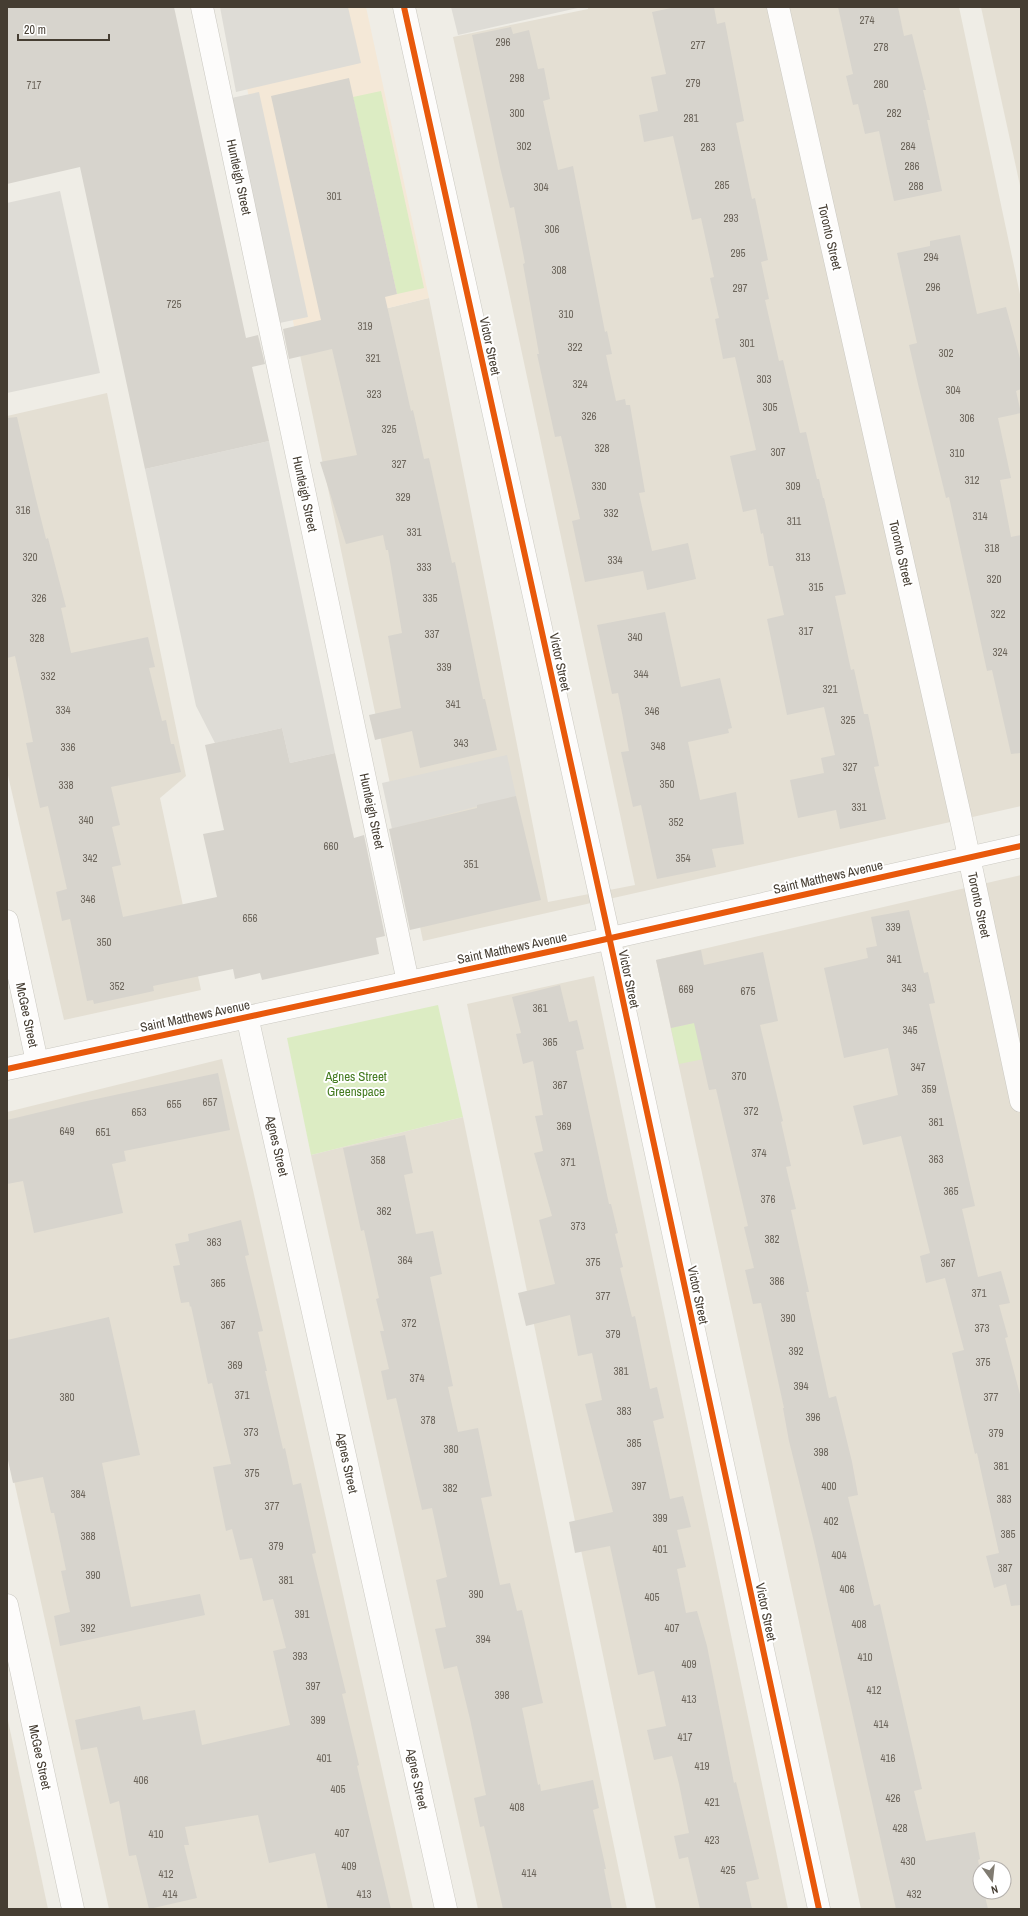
<svg xmlns="http://www.w3.org/2000/svg" width="1028" height="1916" font-family="'Archivo Narrow',sans-serif">
  <rect width="100%" height="100%" fill="#efede6"/>
  <g fill="#e4dfd3" fill-rule="evenodd">
    <polygon points="588,7 959,7 1021,299 1021,806 423,941 295,331 429,298 548,902 635,885 506,278 453,37 588,9"/>
    <polygon points="981,7 1021,7 1021,190"/>
    <polygon points="107,393 186,776 160,798 201,990 64,1020 7,771 7,416"/>
    <path d="M1021,875V1909H861L656,960ZM980,1868H1004V1892H980Z"/>
    <polygon points="594,976 788,1909 656,1909 467,1004"/>
    <polygon points="222,1059 253,1190 413,1909 109,1909 7,1449 7,1112"/>
    <polygon points="463,1117 627,1909 478,1909 311,1155"/>
    <polygon points="7,1716 48,1909 7,1909"/>
  </g>
  <polygon fill="#f4e8d7" points="231,7 366,7 429,298 295,331"/>
  <g fill="#dcecc3">
    <polygon points="381,91 424,288 397,294 353,97"/>
    <polygon points="438,1005 463,1117 311,1155 287,1038"/>
    <polygon points="716,1018 724,1055 679,1064 671,1028"/>
  </g>
  <g fill="#dedcd6">
    <polygon points="220,7 348,7 361,63 236,92"/>
    <polygon points="451,7 582,7 458,35"/>
    <polygon points="259,92 308,317 270,325 222,100"/>
    <polygon points="60,191 100,373 7,393 7,203"/>
    <polygon points="269,441 335,753 290,763 282,728 215,743 196,706 145,469"/>
    <polygon points="507,755 516,796 392,829 382,783"/>
  </g>
  <g fill="#d7d4cd">
    <polygon points="7,7 174,7 246,338 258,335 265,364 252,367 269,441 145,469 80,167 7,184"/>
    <polygon points="676,7 714,7 717,24 725,22 744,121 736,123 752,199 755,198 768,260 761,262 769,299 765,300 779,361 783,360 800,433 806,432 817,479 819,479 823,498 824,498 846,594 835,596 851,670 854,669 864,714 868,714 879,766 874,767 886,819 840,829 836,810 798,818 790,780 824,773 821,758 835,755 824,707 787,715 767,619 784,615 773,566 769,566 763,533 761,534 756,509 743,512 730,456 756,450 735,357 723,359 715,319 719,318 710,278 714,277 701,218 692,220 673,136 644,142 639,115 658,111 651,77 666,74 652,12"/>
    <polygon points="838,7 898,7 904,36 912,34 926,90 923,90 930,120 927,120 942,191 894,201 879,131 865,134 858,104 853,105 846,76 853,74"/>
    <polygon points="511,27 513,34 529,30 538,69 544,68 550,99 543,101 558,170 573,166 605,332 607,331 612,354 606,355 616,401 625,399 626,405 630,405 645,492 639,493 652,551 688,543 696,579 647,590 643,571 585,582 572,521 580,519 561,436 555,437 537,354 539,354 523,264 525,263 514,207 510,208 500,167 472,35"/>
    <polygon points="349,78 397,294 385,297 411,411 413,410 424,459 429,458 452,563 455,562 483,699 485,699 497,750 420,768 412,731 375,740 369,715 401,708 388,636 402,633 388,550 386,550 383,535 346,544 320,462 357,455 332,349 289,359 283,329 321,320 271,96"/>
    <polygon points="960,235 977,314 1006,307 1021,362 1021,389 1016,391 1021,413 998,418 1011,478 1000,480 1011,537 1021,535 1021,753 1011,754 992,670 987,671 949,497 946,498 918,384 909,345 917,343 897,253 930,246 930,241"/>
    <polygon points="17,417 35,495 46,539 48,538 66,607 61,608 71,653 148,637 155,667 149,668 162,721 166,720 171,744 174,744 181,772 111,787 120,825 112,827 121,865 112,867 123,917 217,897 203,834 224,830 205,745 282,728 290,763 335,753 354,838 364,835 385,936 376,938 379,954 262,980 260,973 235,979 233,969 153,986 154,991 94,1004 93,1000 87,1001 70,919 62,921 56,892 67,889 48,806 40,808 33,776 26,743 33,742 23,692 15,656 7,658 7,418"/>
    <polygon points="665,612 681,687 720,678 732,728 728,729 729,733 688,742 700,800 736,792 744,844 712,849 716,867 657,879 641,805 633,807 621,752 629,751 623,718 618,693 612,694 597,625"/>
    <polygon points="516,796 541,900 410,930 389,829 477,808 477,805"/>
    <polygon points="909,910 924,973 928,972 935,1003 929,1004 975,1206 962,1209 978,1277 1001,1271 1010,1303 999,1305 1008,1337 1005,1338 1021,1398 1021,1605 1011,1606 1006,1584 994,1588 986,1556 999,1553 977,1453 975,1454 952,1353 964,1350 945,1278 926,1283 920,1256 930,1253 901,1136 863,1145 853,1106 898,1095 888,1048 844,1058 824,968 868,958 866,948 877,946 871,917"/>
    <polygon points="701,950 704,965 763,952 778,1021 760,1025 783,1121 781,1122 791,1166 786,1167 796,1209 791,1210 809,1292 806,1292 829,1398 836,1396 852,1462 858,1495 848,1497 874,1606 880,1604 922,1789 914,1791 926,1841 975,1832 980,1859 978,1860 980,1871 980,1892 984,1892 988,1909 896,1909 814,1542 789,1441 783,1408 784,1408 761,1303 753,1304 745,1270 754,1268 744,1227 748,1226 716,1089 709,1090 694,1023 671,1028 656,960"/>
    <polygon points="560,985 569,1022 577,1020 584,1049 576,1051 609,1204 611,1204 618,1233 615,1234 623,1267 620,1268 632,1317 635,1316 650,1389 657,1387 664,1418 653,1421 670,1499 683,1496 691,1527 677,1530 686,1567 677,1569 686,1613 697,1611 707,1646 734,1783 736,1782 759,1879 746,1882 752,1909 700,1909 688,1857 679,1859 674,1836 689,1833 679,1784 672,1756 654,1760 647,1730 666,1726 654,1671 638,1675 610,1546 575,1553 569,1522 613,1512 585,1404 602,1400 592,1353 578,1356 570,1315 526,1326 518,1293 555,1284 539,1220 552,1216 534,1153 543,1151 535,1116 543,1115 533,1061 523,1064 516,1034 521,1033 512,997"/>
    <polygon points="218,1073 230,1130 124,1151 126,1161 112,1164 123,1213 34,1233 23,1181 7,1184 7,1120 82,1102"/>
    <polygon points="405,1135 413,1173 404,1175 416,1234 433,1231 442,1274 430,1277 453,1386 448,1387 458,1432 478,1428 492,1496 481,1498 500,1585 510,1583 517,1611 522,1610 543,1703 522,1708 538,1785 540,1784 541,1791 593,1780 599,1808 593,1810 606,1869 604,1869 612,1909 503,1909 484,1826 480,1827 474,1798 486,1795 470,1719 457,1666 444,1669 435,1629 446,1627 436,1580 447,1577 432,1508 422,1510 396,1398 387,1400 381,1371 389,1369 380,1331 384,1331 376,1299 379,1298 364,1230 361,1231 343,1148"/>
    <polygon points="241,1220 249,1255 245,1256 263,1331 258,1332 267,1371 265,1371 283,1449 285,1448 293,1485 301,1483 316,1553 312,1554 346,1693 342,1694 359,1765 357,1766 391,1909 328,1909 315,1853 269,1863 258,1815 185,1827 189,1845 184,1845 197,1898 149,1909 136,1855 129,1856 119,1801 110,1804 97,1747 81,1750 75,1720 140,1706 143,1720 195,1710 202,1745 290,1725 273,1651 286,1648 273,1599 263,1601 252,1558 240,1560 232,1529 226,1531 213,1467 231,1464 212,1383 208,1384 191,1306 190,1307 189,1302 181,1303 173,1266 180,1265 175,1244 189,1241 188,1234"/>
    <polygon points="109,1317 140,1455 102,1463 131,1607 200,1594 205,1615 60,1646 54,1616 70,1612 61,1571 66,1570 54,1513 51,1513 43,1477 13,1483 7,1456 7,1340"/>
  </g>
  <g fill="none" stroke-linecap="round" stroke-linejoin="round">
    <defs>
      <g id="minor">
        <polyline points="202,7 408,982"/>
        <polyline points="404,7 614,959 819,1909"/>
        <polyline points="778,7 962,824 1021,1101"/>
        <polyline points="7,921 37,1062"/>
        <polyline points="247,1016 446,1909"/>
        <polyline points="7,1069 571,947 1021,846"/>
        <polyline points="7,1605 73,1909"/>
      </g>
    </defs>
    <use href="#minor" stroke="#cbc9c2" stroke-width="23"/>
    <use href="#minor" stroke="#fdfcfb" stroke-width="22"/>
    <defs>
      <g id="cycleway">
        <polyline points="404,7 614,959 819,1909"/>
        <polyline points="7,1069 571,947 1021,846"/>
      </g>
    </defs>
    <use href="#cycleway" stroke="#fff" stroke-width="8"/>
    <use href="#cycleway" stroke="#e8590c" stroke-width="6"/>
  </g>
  <g text-anchor="middle" dominant-baseline="central" stroke-width="4" stroke-linejoin="round" paint-order="stroke">
    <g font-size="11" fill="#6b645a">
      <text x="867" y="20">274</text>
      <text x="503" y="42">296</text>
      <text x="698" y="45">277</text>
      <text x="881" y="47">278</text>
      <text x="517" y="78">298</text>
      <text x="693" y="83">279</text>
      <text x="881" y="84">280</text>
      <text x="34" y="85">717</text>
      <text x="517" y="113">300</text>
      <text x="894" y="113">282</text>
      <text x="691" y="118">281</text>
      <text x="524" y="146">302</text>
      <text x="908" y="146">284</text>
      <text x="708" y="147">283</text>
      <text x="912" y="166">286</text>
      <text x="722" y="185">285</text>
      <text x="916" y="186">288</text>
      <text x="541" y="187">304</text>
      <text x="334" y="196">301</text>
      <text x="731" y="218">293</text>
      <text x="552" y="229">306</text>
      <text x="738" y="253">295</text>
      <text x="931" y="257">294</text>
      <text x="559" y="270">308</text>
      <text x="933" y="287">296</text>
      <text x="740" y="288">297</text>
      <text x="174" y="304">725</text>
      <text x="566" y="314">310</text>
      <text x="365" y="326">319</text>
      <text x="747" y="343">301</text>
      <text x="575" y="347">322</text>
      <text x="946" y="353">302</text>
      <text x="373" y="358">321</text>
      <text x="764" y="379">303</text>
      <text x="580" y="384">324</text>
      <text x="953" y="390">304</text>
      <text x="374" y="394">323</text>
      <text x="770" y="407">305</text>
      <text x="589" y="416">326</text>
      <text x="967" y="418">306</text>
      <text x="389" y="429">325</text>
      <text x="602" y="448">328</text>
      <text x="778" y="452">307</text>
      <text x="957" y="453">310</text>
      <text x="399" y="464">327</text>
      <text x="972" y="480">312</text>
      <text x="599" y="486">330</text>
      <text x="793" y="486">309</text>
      <text x="403" y="497">329</text>
      <text x="23" y="510">316</text>
      <text x="611" y="513">332</text>
      <text x="980" y="516">314</text>
      <text x="794" y="521">311</text>
      <text x="414" y="532">331</text>
      <text x="992" y="548">318</text>
      <text x="30" y="557">320</text>
      <text x="803" y="557">313</text>
      <text x="615" y="560">334</text>
      <text x="424" y="567">333</text>
      <text x="994" y="579">320</text>
      <text x="816" y="587">315</text>
      <text x="39" y="598">326</text>
      <text x="430" y="598">335</text>
      <text x="998" y="614">322</text>
      <text x="806" y="631">317</text>
      <text x="432" y="634">337</text>
      <text x="635" y="637">340</text>
      <text x="37" y="638">328</text>
      <text x="1000" y="652">324</text>
      <text x="444" y="667">339</text>
      <text x="641" y="674">344</text>
      <text x="48" y="676">332</text>
      <text x="830" y="689">321</text>
      <text x="453" y="704">341</text>
      <text x="63" y="710">334</text>
      <text x="652" y="711">346</text>
      <text x="848" y="720">325</text>
      <text x="461" y="743">343</text>
      <text x="658" y="746">348</text>
      <text x="68" y="747">336</text>
      <text x="850" y="767">327</text>
      <text x="667" y="784">350</text>
      <text x="66" y="785">338</text>
      <text x="859" y="807">331</text>
      <text x="86" y="820">340</text>
      <text x="676" y="822">352</text>
      <text x="331" y="846">660</text>
      <text x="90" y="858">342</text>
      <text x="683" y="858">354</text>
      <text x="471" y="864">351</text>
      <text x="88" y="899">346</text>
      <text x="250" y="918">656</text>
      <text x="893" y="927">339</text>
      <text x="104" y="942">350</text>
      <text x="894" y="959">341</text>
      <text x="117" y="986">352</text>
      <text x="909" y="988">343</text>
      <text x="686" y="989">669</text>
      <text x="748" y="991">675</text>
      <text x="540" y="1008">361</text>
      <text x="910" y="1030">345</text>
      <text x="550" y="1042">365</text>
      <text x="918" y="1067">347</text>
      <text x="739" y="1076">370</text>
      <text x="560" y="1085">367</text>
      <text x="929" y="1089">359</text>
      <text x="210" y="1102">657</text>
      <text x="174" y="1104">655</text>
      <text x="751" y="1111">372</text>
      <text x="139" y="1112">653</text>
      <text x="936" y="1122">361</text>
      <text x="564" y="1126">369</text>
      <text x="67" y="1131">649</text>
      <text x="103" y="1132">651</text>
      <text x="759" y="1153">374</text>
      <text x="936" y="1159">363</text>
      <text x="378" y="1160">358</text>
      <text x="568" y="1162">371</text>
      <text x="951" y="1191">365</text>
      <text x="768" y="1199">376</text>
      <text x="384" y="1211">362</text>
      <text x="578" y="1226">373</text>
      <text x="772" y="1239">382</text>
      <text x="214" y="1242">363</text>
      <text x="405" y="1260">364</text>
      <text x="593" y="1262">375</text>
      <text x="948" y="1263">367</text>
      <text x="777" y="1281">386</text>
      <text x="218" y="1283">365</text>
      <text x="979" y="1293">371</text>
      <text x="603" y="1296">377</text>
      <text x="788" y="1318">390</text>
      <text x="409" y="1323">372</text>
      <text x="228" y="1325">367</text>
      <text x="982" y="1328">373</text>
      <text x="613" y="1334">379</text>
      <text x="796" y="1351">392</text>
      <text x="983" y="1362">375</text>
      <text x="235" y="1365">369</text>
      <text x="621" y="1371">381</text>
      <text x="417" y="1378">374</text>
      <text x="801" y="1386">394</text>
      <text x="242" y="1395">371</text>
      <text x="67" y="1397">380</text>
      <text x="991" y="1397">377</text>
      <text x="624" y="1411">383</text>
      <text x="813" y="1417">396</text>
      <text x="428" y="1420">378</text>
      <text x="251" y="1432">373</text>
      <text x="996" y="1433">379</text>
      <text x="634" y="1443">385</text>
      <text x="451" y="1449">380</text>
      <text x="821" y="1452">398</text>
      <text x="1001" y="1466">381</text>
      <text x="252" y="1473">375</text>
      <text x="639" y="1486">397</text>
      <text x="829" y="1486">400</text>
      <text x="450" y="1488">382</text>
      <text x="78" y="1494">384</text>
      <text x="1004" y="1499">383</text>
      <text x="272" y="1506">377</text>
      <text x="660" y="1518">399</text>
      <text x="831" y="1521">402</text>
      <text x="1008" y="1534">385</text>
      <text x="88" y="1536">388</text>
      <text x="276" y="1546">379</text>
      <text x="660" y="1549">401</text>
      <text x="839" y="1555">404</text>
      <text x="1005" y="1568">387</text>
      <text x="93" y="1575">390</text>
      <text x="286" y="1580">381</text>
      <text x="847" y="1589">406</text>
      <text x="476" y="1594">390</text>
      <text x="652" y="1597">405</text>
      <text x="302" y="1614">391</text>
      <text x="859" y="1624">408</text>
      <text x="88" y="1628">392</text>
      <text x="672" y="1628">407</text>
      <text x="483" y="1639">394</text>
      <text x="300" y="1656">393</text>
      <text x="865" y="1657">410</text>
      <text x="689" y="1664">409</text>
      <text x="313" y="1686">397</text>
      <text x="874" y="1690">412</text>
      <text x="502" y="1695">398</text>
      <text x="689" y="1699">413</text>
      <text x="318" y="1720">399</text>
      <text x="881" y="1724">414</text>
      <text x="685" y="1737">417</text>
      <text x="324" y="1758">401</text>
      <text x="888" y="1758">416</text>
      <text x="702" y="1766">419</text>
      <text x="141" y="1780">406</text>
      <text x="338" y="1789">405</text>
      <text x="893" y="1798">426</text>
      <text x="712" y="1802">421</text>
      <text x="517" y="1807">408</text>
      <text x="900" y="1828">428</text>
      <text x="342" y="1833">407</text>
      <text x="156" y="1834">410</text>
      <text x="712" y="1840">423</text>
      <text x="908" y="1861">430</text>
      <text x="349" y="1866">409</text>
      <text x="728" y="1870">425</text>
      <text x="529" y="1873">414</text>
      <text x="166" y="1874">412</text>
      <text x="170" y="1894">414</text>
      <text x="364" y="1894">413</text>
      <text x="914" y="1894">432</text>
    </g>
    <g font-size="13" fill="#453d32" stroke="#fff">
      <text transform="translate(239 177) rotate(78)">Huntleigh Street</text>
      <text transform="translate(830 237) rotate(77)">Toronto Street</text>
      <text transform="translate(490 346) rotate(78)">Victor Street</text>
      <text transform="translate(305 494) rotate(78)">Huntleigh Street</text>
      <text transform="translate(901 553) rotate(77)">Toronto Street</text>
      <text transform="translate(560 662) rotate(78)">Victor Street</text>
      <text transform="translate(372 811) rotate(78)">Huntleigh Street</text>
      <text transform="translate(828 877) rotate(-13)">Saint Matthews Avenue</text>
      <text transform="translate(979 905) rotate(78)">Toronto Street</text>
      <text transform="translate(512 948) rotate(-12)">Saint Matthews Avenue</text>
      <text transform="translate(629 979) rotate(78)">Victor Street</text>
      <text transform="translate(27 1015) rotate(78)">McGee Street</text>
      <text transform="translate(195 1016) rotate(-12)">Saint Matthews Avenue</text>
      <text transform="translate(277 1146) rotate(77)">Agnes Street</text>
      <text transform="translate(698 1295) rotate(78)">Victor Street</text>
      <text transform="translate(347 1463) rotate(78)">Agnes Street</text>
      <text transform="translate(766 1612) rotate(78)">Victor Street</text>
      <text transform="translate(40 1757) rotate(78)">McGee Street</text>
      <text transform="translate(417 1779) rotate(78)">Agnes Street</text>
    </g>
    <g font-size="13" fill="#457b21" stroke="#fff">
      <text x="356" y="1076">Agnes Street<tspan x="356" dy="15">Greenspace</tspan></text>
    </g>
  </g>
  <rect width="1028" height="1916" fill="none" stroke="#453d32" stroke-width="16"/>
  <g transform="translate(992 1880) rotate(165)"><circle r="19" fill="#ffffff" stroke="#b5b1ad"/>
  <path d="M0-3L7 15L0 10L-7 15Z" fill="#807b71"/>
  <text y="-6" font-size="11" font-weight="bold" text-anchor="middle" fill="#453d32">N</text>
  </g>
  <path d="M18 34v6h91v-6" fill="none" stroke="#453d32" stroke-width="2"/>
  <text x="24" y="34" font-size="12" fill="#453d32" stroke="#ffffff" stroke-width="3" paint-order="stroke">20 m</text>
</svg>
